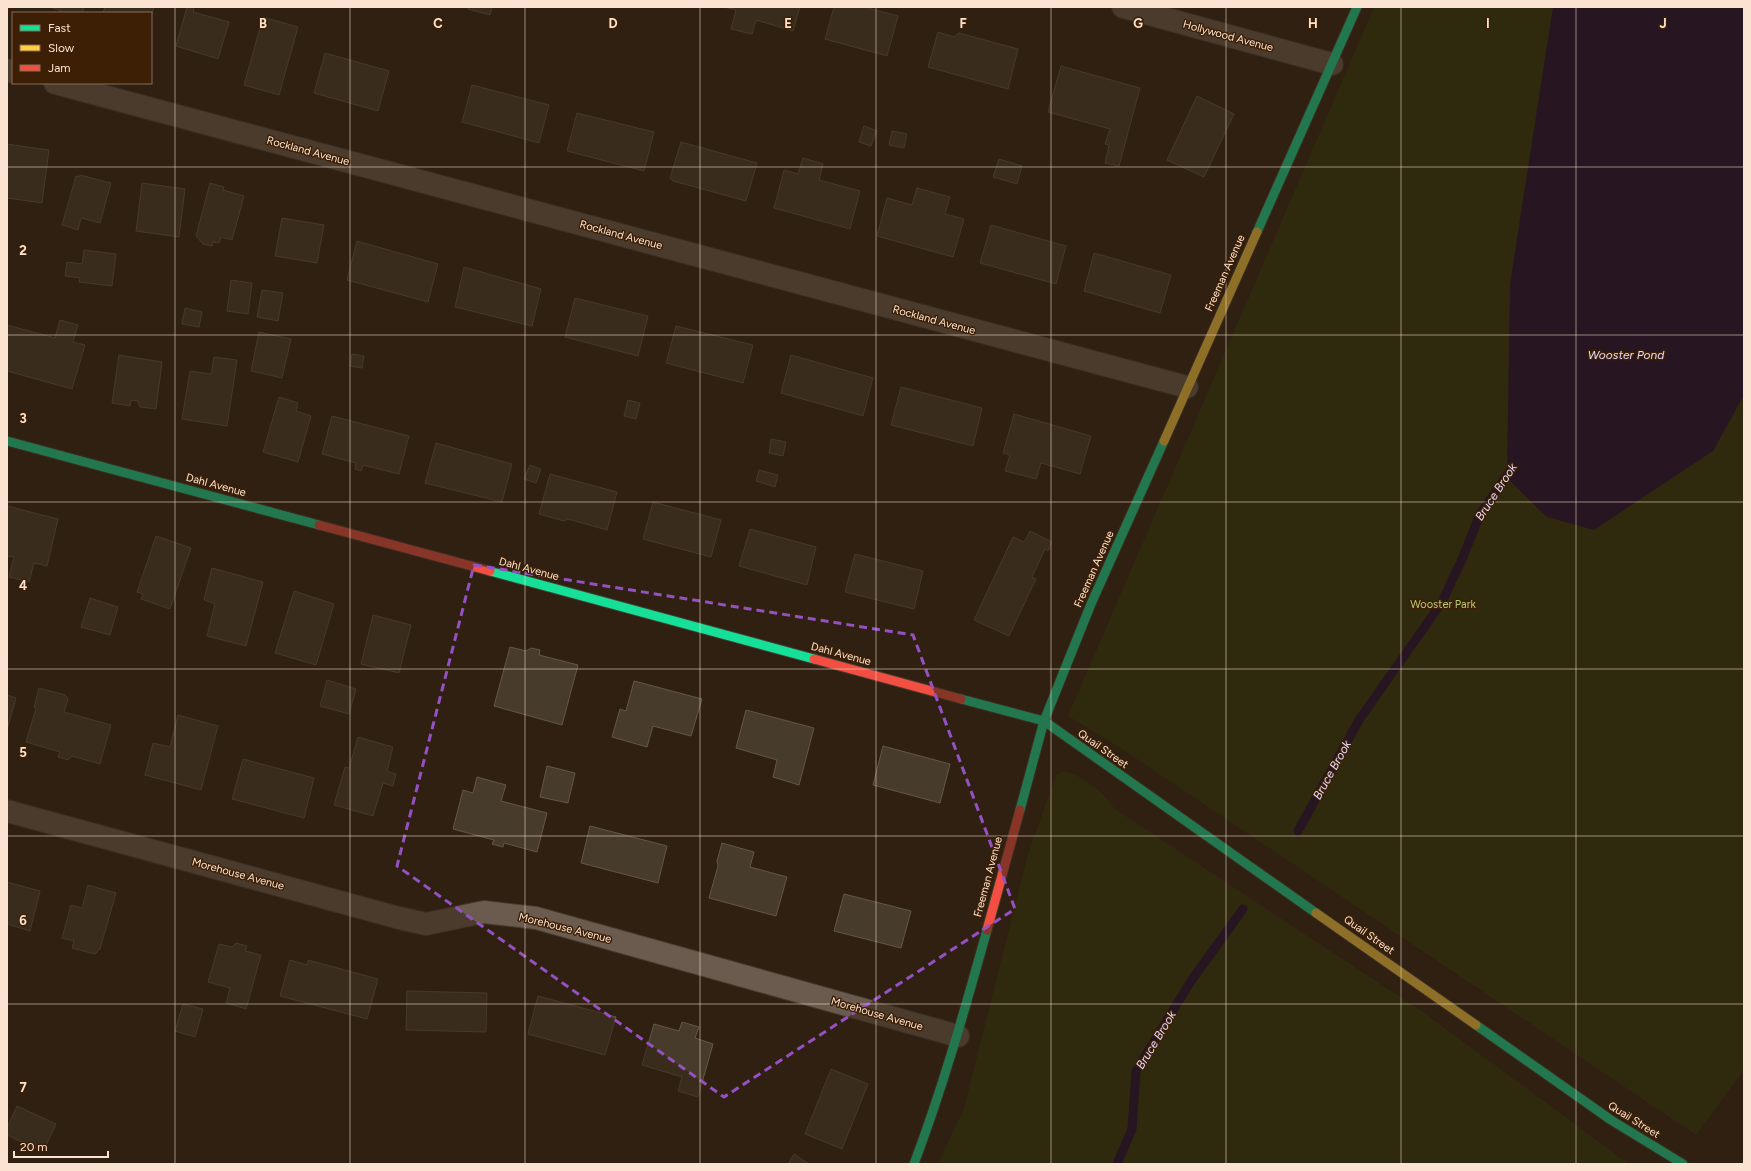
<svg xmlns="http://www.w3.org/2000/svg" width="1751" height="1171" font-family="Figtree,sans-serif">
  <rect width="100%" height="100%" fill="#2f2012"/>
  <g fill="#2f340a">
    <polygon points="1374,7 1744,7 1744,1070 1696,1135 1119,747 1068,716"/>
    <path d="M1063,771C1085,776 1103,792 1115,809L1423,1012L1629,1164H938L964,1108L1028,854L1056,775Z"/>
  </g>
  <polygon fill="#1e0833" points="1553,7 1744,7 1744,395 1713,451 1594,530 1547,517 1507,478 1510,284"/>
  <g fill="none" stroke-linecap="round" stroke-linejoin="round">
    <g stroke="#1e0833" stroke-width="9">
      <polyline points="1298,831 1359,720 1442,602 1463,557 1480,514 1512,468"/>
      <polyline points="1117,1164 1132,1129 1136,1071 1191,981 1243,909"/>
    </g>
  </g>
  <g fill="#473b2c" stroke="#635748">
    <polygon points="49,7 84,7 82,13 59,13 60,10"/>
    <polygon points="105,7 154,7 151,16 151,13 103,13"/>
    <polygon points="187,7 194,7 193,12 229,22 218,59 176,46"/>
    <polygon points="468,7 492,7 490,15 468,9"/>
    <polygon points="724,7 800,7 793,31 756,20 752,34 731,29 736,10"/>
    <polygon points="834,7 864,7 898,16 887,56 825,39"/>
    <polygon points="263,17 298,27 279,95 244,85"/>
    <polygon points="938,32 954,37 959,33 1018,49 1008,89 928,67"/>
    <polygon points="325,53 389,71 378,111 314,93"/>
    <polygon points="1061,66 1140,88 1119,166 1105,163 1109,145 1105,144 1110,129 1048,112"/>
    <polygon points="472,85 549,105 539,143 462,122"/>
    <polygon points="1197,96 1234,114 1204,177 1167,160"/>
    <polygon points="577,113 654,132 644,171 567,151"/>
    <polygon points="864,126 877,131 871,146 859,142"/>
    <polygon points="892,131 907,134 904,148 889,145"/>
    <polygon points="681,142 757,163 746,201 673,181 670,178"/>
    <polygon points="7,144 49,150 42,203 7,198"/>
    <polygon points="803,158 823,164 819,180 860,191 850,229 774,208 784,170 798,174"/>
    <polygon points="999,159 1022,166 1017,184 993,177"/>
    <polygon points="80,175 111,183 100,223 81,218 78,230 62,225 76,176 79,177"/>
    <polygon points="142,183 185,189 179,237 136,231"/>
    <polygon points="210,183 224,187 223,190 244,196 232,240 221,237 219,243 213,242 212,246 203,244 196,236"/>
    <polygon points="917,188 950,197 945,214 964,219 953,257 877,236 887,198 912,205"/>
    <polygon points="282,218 324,225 317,263 275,256"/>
    <polygon points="991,225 1066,246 1056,284 980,263"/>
    <polygon points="357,241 438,264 428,302 347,280"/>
    <polygon points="84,250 116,254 112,286 79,282 80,278 65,276 67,262 82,264"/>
    <polygon points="1094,253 1171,275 1160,313 1084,291"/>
    <polygon points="464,267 541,289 532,326 455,307"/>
    <polygon points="231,280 252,283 248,314 227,311"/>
    <polygon points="262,290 283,293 278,321 257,317"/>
    <polygon points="575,298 648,316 638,356 565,337"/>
    <polygon points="185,308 202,312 199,327 182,324"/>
    <polygon points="60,320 78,325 73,342 85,345 72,389 7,371 7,325 55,338"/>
    <polygon points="676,326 753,345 743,383 666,363"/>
    <polygon points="259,332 291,339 282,378 251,371"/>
    <polygon points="352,354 364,356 362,368 350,366"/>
    <polygon points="119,355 162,362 156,409 140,407 138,401 131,400 130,406 112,403"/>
    <polygon points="791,355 873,378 863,416 781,393"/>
    <polygon points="214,357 237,360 227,426 182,419 190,371 211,374"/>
    <polygon points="901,387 982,408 973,446 891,425"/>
    <polygon points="279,397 298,403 296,411 311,416 298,462 263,452"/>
    <polygon points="628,400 640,403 636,419 624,416"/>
    <polygon points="1014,414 1091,436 1080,474 1041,463 1036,479 1005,471 1010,455 1003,453"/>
    <polygon points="332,416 409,436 399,474 363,465 361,471 355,469 356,463 322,454"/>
    <polygon points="771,439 786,442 783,456 769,453"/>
    <polygon points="436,443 512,464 502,502 425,483"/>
    <polygon points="530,465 541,469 536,483 524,479"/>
    <polygon points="759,470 778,475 775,487 756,481"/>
    <polygon points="550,474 617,492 607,530 568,519 564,521 539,514"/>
    <polygon points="653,502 721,520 711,557 643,539"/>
    <polygon points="7,506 58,519 47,566 34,563 29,582 9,577 14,557 7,556"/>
    <polygon points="750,529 816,547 807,585 739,566"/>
    <polygon points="1030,531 1052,542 1048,551 1045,549 1032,577 1036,579 1009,636 974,620 1013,537 1024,542"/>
    <polygon points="156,536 191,548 170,609 141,599 143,594 137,592"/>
    <polygon points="855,554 923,571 914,609 845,592"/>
    <polygon points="212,568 263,582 246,646 207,636 215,604 204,600"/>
    <polygon points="294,591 334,604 316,665 275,653"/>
    <polygon points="90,598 118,607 110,635 81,627"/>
    <polygon points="373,615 411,625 399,673 361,664"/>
    <polygon points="510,647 526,651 531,648 540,650 539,655 578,665 562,725 494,706"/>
    <polygon points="327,680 356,689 349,714 320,706"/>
    <polygon points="634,681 702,699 691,736 653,726 647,747 612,737 620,709 626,711"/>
    <polygon points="39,688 65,695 68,699 64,712 111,725 100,764 72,756 68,760 58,757 60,752 26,742 36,708 34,707"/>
    <polygon points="7,695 16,698 7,730"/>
    <polygon points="746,710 814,728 799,785 773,777 777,760 736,748"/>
    <polygon points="178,715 218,726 201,790 145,775 153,743 170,747"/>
    <polygon points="358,737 393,747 387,771 396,774 393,786 383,783 373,816 334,805 345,767 349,768"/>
    <polygon points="883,746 950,764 940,803 873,785"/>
    <polygon points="243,759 314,778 304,818 232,799"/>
    <polygon points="547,766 575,773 568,803 540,797"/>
    <polygon points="477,777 506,785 501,801 547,813 537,852 504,843 503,847 492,844 494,840 453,829 463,790 473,793"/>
    <polygon points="590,826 667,846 658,883 581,863"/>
    <polygon points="722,843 754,852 750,867 787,877 776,916 709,898 718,866 717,861"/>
    <polygon points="7,882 40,891 30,931 7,924"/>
    <polygon points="88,885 116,893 100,949 95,954 72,948 74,941 62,938 71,905 82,908"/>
    <polygon points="844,894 911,911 901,948 834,931"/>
    <polygon points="236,943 247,946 245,951 261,955 246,1009 226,1003 230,988 208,982 219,944 232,947"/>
    <polygon points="290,960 307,965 308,960 378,979 367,1019 280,996"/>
    <polygon points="407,991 487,993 486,1032 406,1030"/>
    <polygon points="538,996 616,1017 605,1055 528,1034"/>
    <polygon points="183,1004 203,1009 195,1037 175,1031"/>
    <polygon points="682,1022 699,1027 695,1038 713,1044 698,1097 678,1091 682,1077 642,1065 654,1024 679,1031"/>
    <polygon points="831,1069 868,1084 842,1149 805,1134"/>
    <polygon points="17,1106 56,1124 43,1152 7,1135 7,1128"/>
    <polygon points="794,1154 809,1164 788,1164"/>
  </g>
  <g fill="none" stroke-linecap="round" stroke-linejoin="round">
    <defs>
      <g id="street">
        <polyline points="1123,7 1332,64"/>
        <polyline points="7,70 13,72"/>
        <polyline points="55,83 1187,387"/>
        <polyline points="7,811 399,918 426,924 484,912 536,918 958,1036"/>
      </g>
      <g id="fast">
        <polyline points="1257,232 1357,7"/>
        <polyline points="7,441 319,525"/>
        <polyline points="490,571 814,659"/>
        <polyline points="961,699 1044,721 1316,913"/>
        <polyline points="1020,810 1044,721 1091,604 1164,441"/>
        <polyline points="1476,1025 1611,1120 1683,1164"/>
        <path d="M914,1164C943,1087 965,1009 987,930"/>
      </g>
      <g id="slow">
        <polyline points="1164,441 1257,232"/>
        <polyline points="1316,913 1476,1025"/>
      </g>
      <g id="jam">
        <polyline points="319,525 490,571"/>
        <polyline points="814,659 961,699"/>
        <polyline points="987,930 1020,810"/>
      </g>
    </defs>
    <use href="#street" stroke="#473b30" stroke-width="24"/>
    <use href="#fast" stroke="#473b30" stroke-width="11"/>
    <use href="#slow" stroke="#473b30" stroke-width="11"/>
    <use href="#jam" stroke="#473b30" stroke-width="11"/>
    <use href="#street" stroke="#6a5b4e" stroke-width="22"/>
    <use href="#fast" stroke="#16e098" stroke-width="9"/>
    <use href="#slow" stroke="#ffcf43" stroke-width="9"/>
    <use href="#jam" stroke="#f24e42" stroke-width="9"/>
  </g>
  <path d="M0 0H1751V1171H0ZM474,565L913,635L1015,909L724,1097L397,866Z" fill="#2f2012" fill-opacity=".55" fill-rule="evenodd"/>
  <path fill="none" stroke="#9551c3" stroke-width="3" stroke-dasharray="8 5" stroke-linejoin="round" d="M474,565L913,635L1015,909L724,1097L397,866Z"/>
  <path fill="none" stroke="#fbe3d1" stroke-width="1" stroke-opacity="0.55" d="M175,7V1164M350,7V1164M525,7V1164M700,7V1164M876,7V1164M1051,7V1164M1226,7V1164M1401,7V1164M1576,7V1164M7,167H1744M7,335H1744M7,502H1744M7,669H1744M7,836H1744M7,1004H1744"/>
  <g text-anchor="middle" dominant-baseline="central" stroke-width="3" stroke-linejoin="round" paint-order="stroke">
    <g font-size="11" fill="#fbe3d1" stroke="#3c1f05">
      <text transform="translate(1228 36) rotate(15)">Hollywood Avenue</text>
      <text transform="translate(308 151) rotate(15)">Rockland Avenue</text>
      <text transform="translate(621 235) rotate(15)">Rockland Avenue</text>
      <text transform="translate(1225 273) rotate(-66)">Freeman Avenue</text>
      <text transform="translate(934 320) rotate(15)">Rockland Avenue</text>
      <text transform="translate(216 485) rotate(15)">Dahl Avenue</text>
      <text transform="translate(529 569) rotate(15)">Dahl Avenue</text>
      <text transform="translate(1094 569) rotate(-66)">Freeman Avenue</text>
      <text transform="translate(841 654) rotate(15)">Dahl Avenue</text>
      <text transform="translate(1103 749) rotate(35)">Quail Street</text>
      <text transform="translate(238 874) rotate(15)">Morehouse Avenue</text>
      <text transform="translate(988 877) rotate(-75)">Freeman Avenue</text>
      <text transform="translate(565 928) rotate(14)">Morehouse Avenue</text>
      <text transform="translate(1369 935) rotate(35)">Quail Street</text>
      <text transform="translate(877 1014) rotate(16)">Morehouse Avenue</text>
      <text transform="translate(1634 1120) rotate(32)">Quail Street</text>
    </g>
    <g font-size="11" fill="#b7ca71" stroke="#3c1f05">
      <text x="1443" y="604">Wooster Park</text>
    </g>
    <g font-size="12" font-style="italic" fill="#e3d9fb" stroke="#3c1f05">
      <text x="1626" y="355">Wooster Pond</text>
      <text transform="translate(1496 492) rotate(-57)">Bruce Brook</text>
      <text transform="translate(1332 770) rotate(-61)">Bruce Brook</text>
      <text transform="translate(1156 1040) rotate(-59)">Bruce Brook</text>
    </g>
  </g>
  <g font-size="13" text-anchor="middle" font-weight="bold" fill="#fbe3d1" stroke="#3c1f05" stroke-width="3" stroke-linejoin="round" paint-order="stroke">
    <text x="263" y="28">B</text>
    <text x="438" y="28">C</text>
    <text x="613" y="28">D</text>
    <text x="788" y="28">E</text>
    <text x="963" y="28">F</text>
    <text x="1138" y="28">G</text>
    <text x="1313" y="28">H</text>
    <text x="1488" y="28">I</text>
    <text x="1663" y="28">J</text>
    <text x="23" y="255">2</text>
    <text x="23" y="423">3</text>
    <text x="23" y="590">4</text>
    <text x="23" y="757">5</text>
    <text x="23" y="925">6</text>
    <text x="23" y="1092">7</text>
  </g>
  <rect width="1751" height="1171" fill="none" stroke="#fbe3d1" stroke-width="16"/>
  <rect x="12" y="12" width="140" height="72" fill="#3c1f05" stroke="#886d57"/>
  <rect x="20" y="25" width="20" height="6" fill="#16e098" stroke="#886d57"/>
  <text x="48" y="32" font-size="12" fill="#fbe3d1">Fast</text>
  <rect x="20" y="45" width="20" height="6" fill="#ffcf43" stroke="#886d57"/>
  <text x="48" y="52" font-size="12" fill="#fbe3d1">Slow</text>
  <rect x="20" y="65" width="20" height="6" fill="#f24e42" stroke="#886d57"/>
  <text x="48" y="72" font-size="12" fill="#fbe3d1">Jam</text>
  <path d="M14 1151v6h94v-6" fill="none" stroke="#fbe3d1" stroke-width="2"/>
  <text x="20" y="1151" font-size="12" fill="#fbe3d1" stroke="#3c1f05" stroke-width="3" paint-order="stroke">20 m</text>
</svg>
